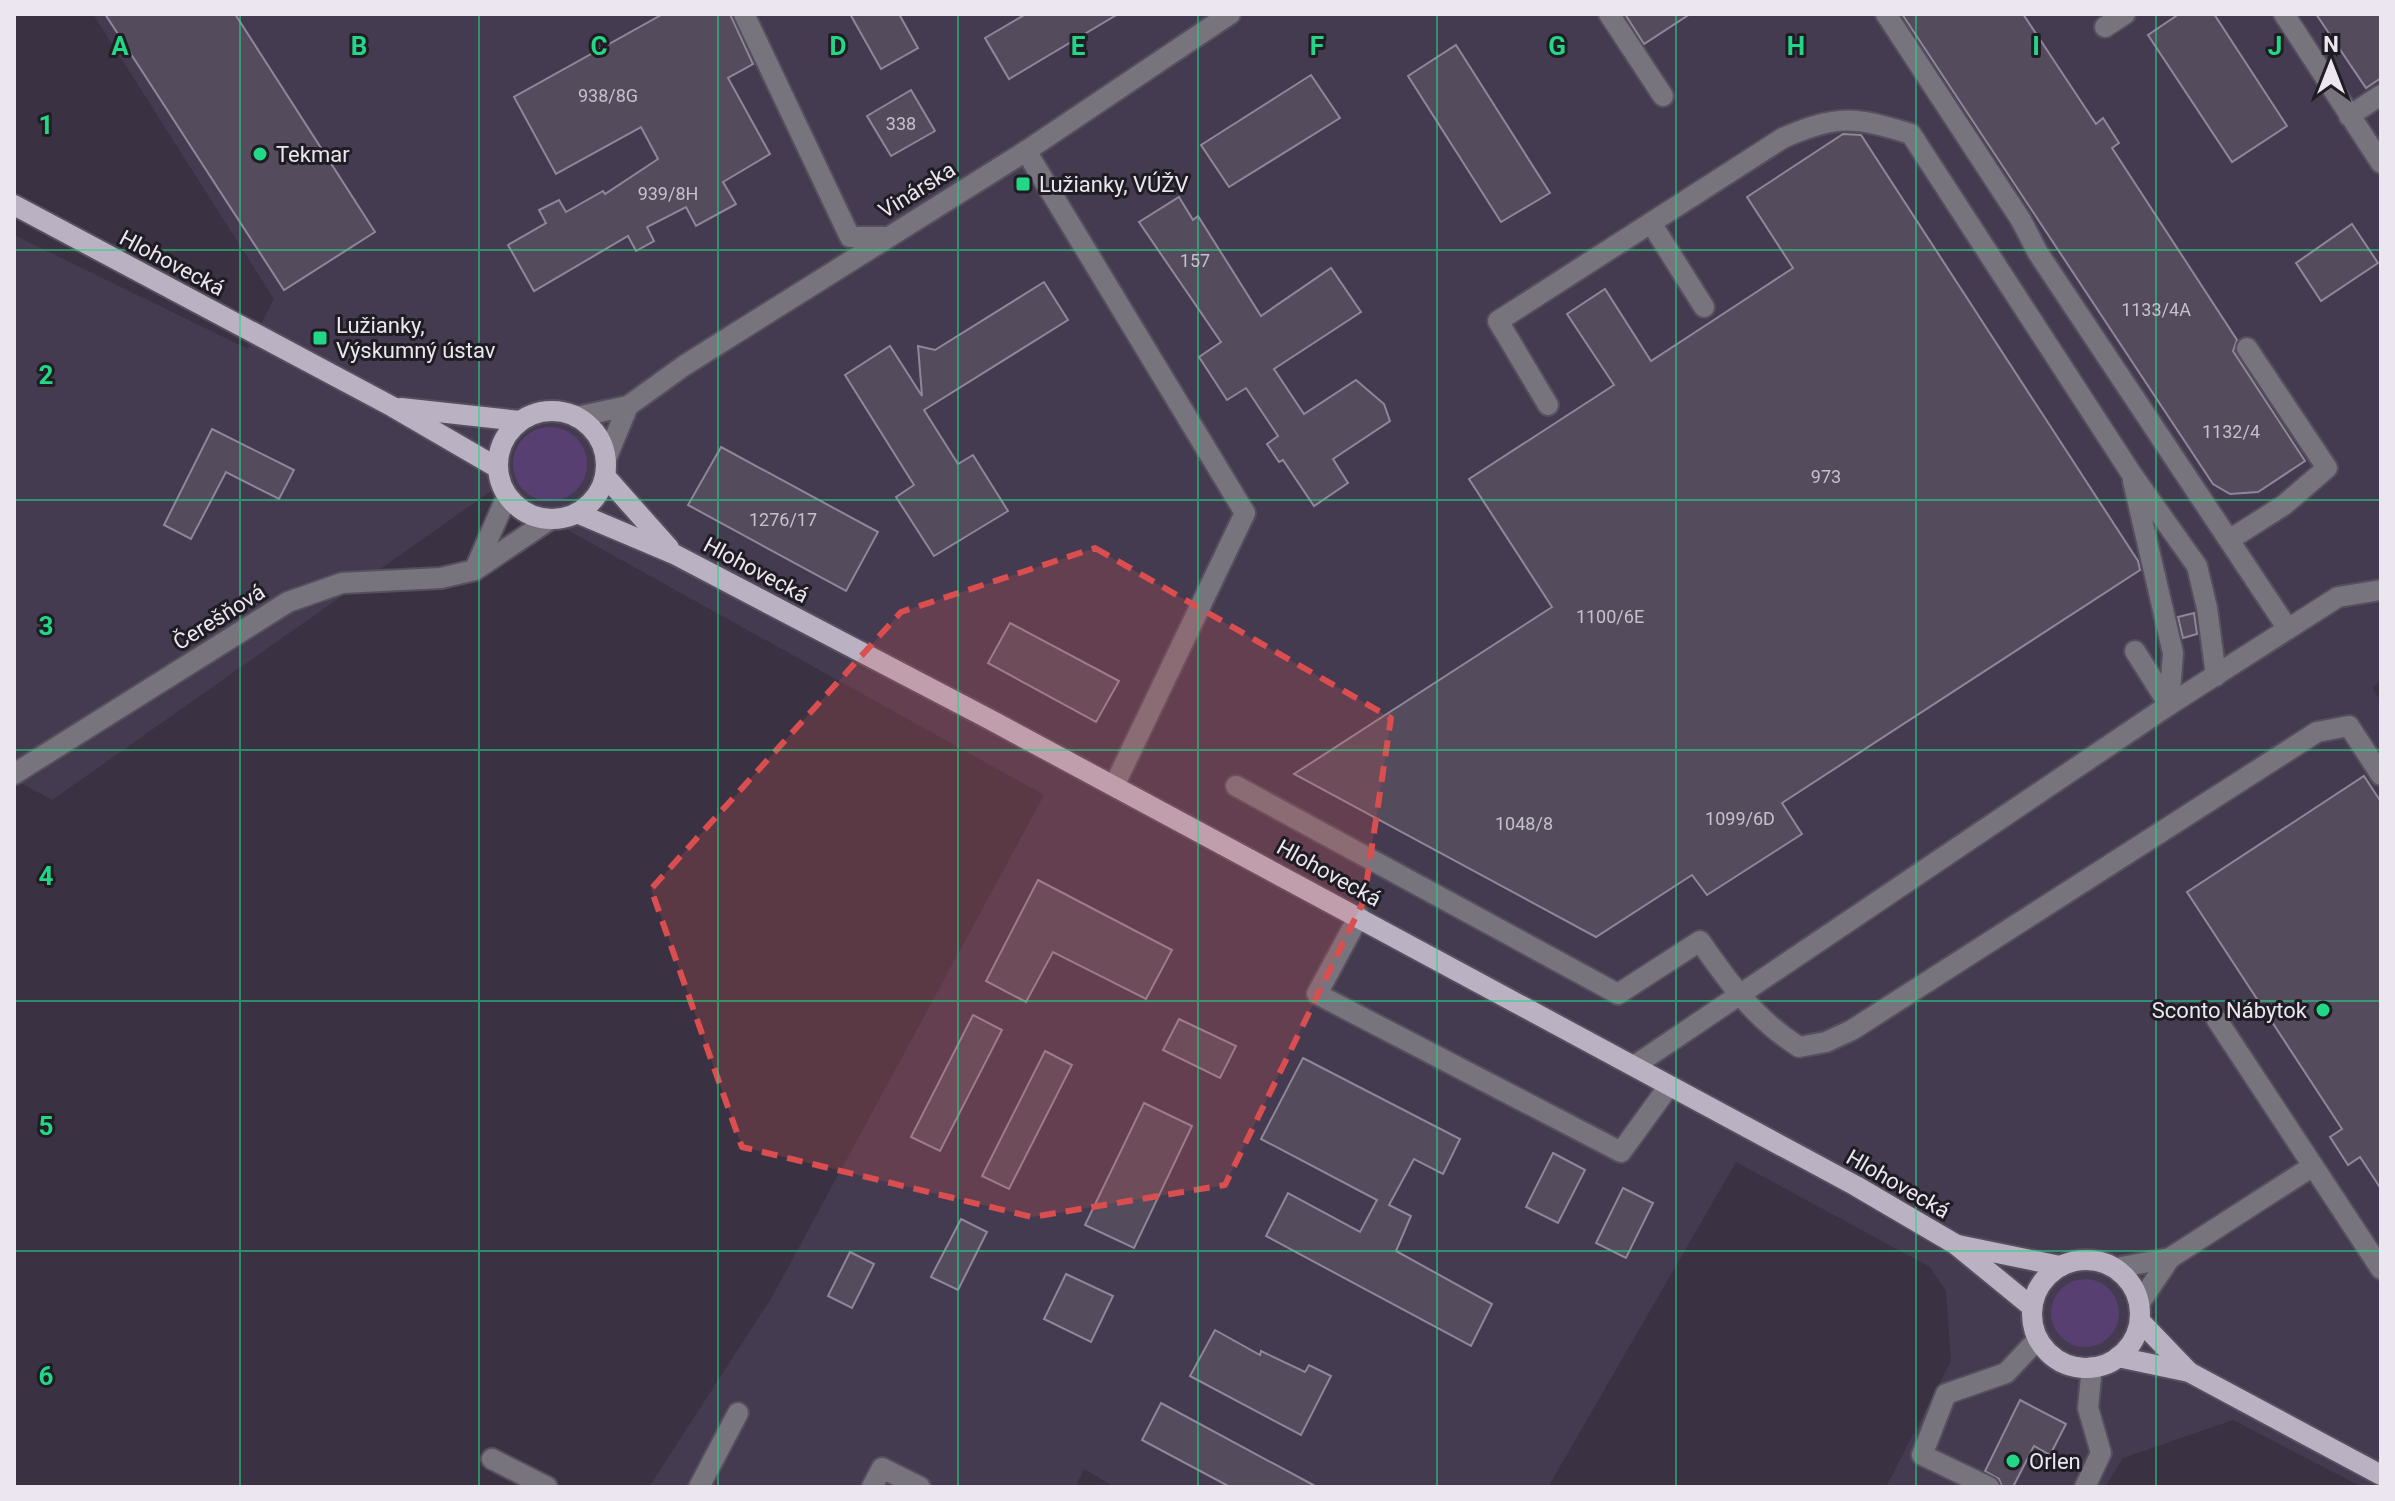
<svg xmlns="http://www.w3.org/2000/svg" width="2395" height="1501" font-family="Roboto,sans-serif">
  <rect width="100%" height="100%" fill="#3a3242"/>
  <polygon fill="#453b51" points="93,14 2381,14 2381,681 2372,687 2381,702 2381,1477 2368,1487 2362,1487 2233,1420 2123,1458 2105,1487 1886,1487 1951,1361 1946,1291 1930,1267 1736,1162 1548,1487 1115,1487 1084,1469 1075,1487 649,1487 772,1297 1044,795 494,489 52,800 14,779 14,235 248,349 274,299"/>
  <g fill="#583f71">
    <circle cx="550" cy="464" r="37"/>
    <circle cx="2085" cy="1313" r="34"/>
  </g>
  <g fill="#544c5d" stroke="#8f8699" stroke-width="2">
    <polygon points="105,14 235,14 375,232 284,290"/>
    <polygon points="663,14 730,14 753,64 728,78 770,154 723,182 736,204 696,226 686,207 647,227 654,241 636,251 628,236 534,291 508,245 546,223 539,210 559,200 566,212 603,191 605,194 658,159 641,127 556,174 514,97"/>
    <polygon points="850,14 899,14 918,48 881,69"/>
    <polygon points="1026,14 1118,14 1009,79 985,38"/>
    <polygon points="1625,14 1690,14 1644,44"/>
    <polygon points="1902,14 2023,14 2096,124 2103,118 2119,143 2112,148 2237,340 2233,351 2305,461 2258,492 2230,494 2213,484"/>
    <polygon points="2179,14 2214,14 2287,126 2232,162 2148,35"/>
    <polygon points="2316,14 2381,14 2381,78 2366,88"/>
    <polygon points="1456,45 1550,193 1501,222 1408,76"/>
    <polygon points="1311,75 1340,118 1229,187 1201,145"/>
    <polygon points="911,90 935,131 891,156 867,116"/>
    <polygon points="1843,134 1861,135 2138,561 2140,570 1782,803 1802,834 1707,895 1692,875 1596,937 1294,774 1552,607 1469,479 1614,385 1567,314 1605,289 1651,361 1755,293 1793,268 1747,197"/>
    <polygon points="1179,197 1193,220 1198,216 1261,316 1331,268 1361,312 1274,369 1304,414 1356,380 1384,404 1390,421 1333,459 1348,483 1314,506 1283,460 1279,462 1267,444 1278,436 1246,388 1227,400 1199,357 1221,342 1139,222"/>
    <polygon points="2352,224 2378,263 2321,301 2296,263"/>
    <polygon points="1044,282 1068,320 924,410 958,464 973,455 1008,511 934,556 896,497 914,485 845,375 890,346 922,396 918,346 935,350"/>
    <polygon points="212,429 294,470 279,499 226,472 191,539 164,525"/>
    <polygon points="721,447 878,532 846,591 688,505"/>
    <polygon points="2194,613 2197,634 2183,638 2178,617"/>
    <polygon points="1010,623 1119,681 1096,722 988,663"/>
    <polygon points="2364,776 2381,802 2381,1189 2360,1157 2348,1165 2330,1137 2342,1129 2187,892"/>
    <polygon points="1038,880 1172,950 1146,999 1053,952 1026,1002 986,981"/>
    <polygon points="973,1015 1002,1030 940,1151 911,1137"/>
    <polygon points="1179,1019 1236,1046 1220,1078 1163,1050"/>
    <polygon points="1045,1051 1072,1065 1009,1189 982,1176"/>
    <polygon points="1303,1058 1460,1139 1443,1174 1414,1159 1389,1205 1411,1216 1396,1251 1492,1304 1471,1346 1266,1236 1288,1193 1360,1232 1377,1200 1261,1139"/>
    <polygon points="1144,1103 1192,1126 1134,1248 1085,1225"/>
    <polygon points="1553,1153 1585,1170 1558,1223 1526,1207"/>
    <polygon points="1623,1188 1653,1203 1626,1258 1596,1243"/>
    <polygon points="961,1219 987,1232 958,1290 931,1277"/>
    <polygon points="850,1252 874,1264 852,1308 828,1296"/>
    <polygon points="1066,1274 1113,1296 1091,1342 1044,1319"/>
    <polygon points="1215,1330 1260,1355 1261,1351 1305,1372 1309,1365 1331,1376 1301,1435 1190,1376"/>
    <polygon points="2020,1400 2066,1424 2050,1455 2034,1446 2013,1487 2002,1487 1999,1479 1985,1471"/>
    <polygon points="1161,1403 1317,1487 1230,1487 1142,1440"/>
  </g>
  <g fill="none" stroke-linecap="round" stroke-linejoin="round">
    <defs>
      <g id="minor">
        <polyline points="744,14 850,237 886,237"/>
        <polyline points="1609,14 1663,96"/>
        <polyline points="1886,14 2021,220 2038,253 2288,629"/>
        <polyline points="2284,14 2381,163"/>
        <polyline points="2105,27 2125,14"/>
        <polyline points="2349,116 2381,95"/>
        <polyline points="1026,151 1245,513 1114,786"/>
        <polyline points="1651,223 1704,307"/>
        <path d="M1548,405L1498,321L1783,138C1838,114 1855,117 1911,134L2131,473L2197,566L2207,608L2216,676"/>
        <polyline points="576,417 628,406 685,365 1026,151 1230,14"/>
        <polyline points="606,459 628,406"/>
        <polyline points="2133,481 2173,653 2169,705"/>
        <polyline points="2229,540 2284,505 2327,468 2247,348"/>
        <polyline points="475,569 507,496"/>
        <polyline points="2135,651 2169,705"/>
        <polyline points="14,774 288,602 342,583 441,578 475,570 549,520"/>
        <path d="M1236,786L1618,994L1700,941C1729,983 1755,1019 1799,1047L1826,1042L1852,1030L2317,732L2349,726L2381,775"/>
        <polyline points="1359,916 1317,994 1621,1152 1669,1086"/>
        <polyline points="2217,1020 2381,1269"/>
        <polyline points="1634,1066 2169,705 2338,597 2381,590"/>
        <polyline points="2116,1268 2170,1258 2313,1166"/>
        <polyline points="2139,1304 2170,1258"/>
        <polyline points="492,1459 547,1487"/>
        <polyline points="699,1487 738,1413"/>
        <polyline points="872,1487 882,1468 920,1487"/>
        <polyline points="1989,1487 1922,1455 1946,1394 2006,1373 2038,1339"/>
        <polyline points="2085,1487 2101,1453 2088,1408 2092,1367"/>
      </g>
      <g id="major">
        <polyline points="14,205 393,407 498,468"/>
        <polyline points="401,408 520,421"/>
        <circle cx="552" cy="465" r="54"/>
        <polyline points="605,476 669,548"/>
        <polyline points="577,513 674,554 989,719 1856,1186 1955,1244 2032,1307"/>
        <polyline points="1958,1245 2060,1266"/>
        <circle cx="2086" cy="1314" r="54"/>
        <polyline points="2140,1321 2189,1372"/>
        <polyline points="2118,1357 2189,1372 2381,1475"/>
      </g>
    </defs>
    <use href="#minor" stroke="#564f5e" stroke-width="24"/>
    <use href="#major" stroke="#564f5e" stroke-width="24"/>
    <use href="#minor" stroke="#78747d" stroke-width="20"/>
    <use href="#major" stroke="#bab2c2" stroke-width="20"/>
  </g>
  <path fill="#da4e50" fill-opacity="0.2" stroke="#da4e50" stroke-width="6" stroke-dasharray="16 10" stroke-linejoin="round" d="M1095,548L1391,718L1364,900L1225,1185L1032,1217L742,1147L651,889L901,612Z"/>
  <path fill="none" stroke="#22d887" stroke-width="2" stroke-opacity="0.55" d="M240,14V1487M479,14V1487M718,14V1487M958,14V1487M1198,14V1487M1437,14V1487M1676,14V1487M1916,14V1487M2156,14V1487M14,250H2381M14,500H2381M14,750H2381M14,1001H2381M14,1251H2381"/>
  <g fill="#22d887" stroke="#1f1c23" stroke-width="3">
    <circle cx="260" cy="154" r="8"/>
    <rect x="1015" y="176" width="16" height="16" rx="4"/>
    <rect x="312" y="330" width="16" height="16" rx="4"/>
    <circle cx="2323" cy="1010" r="8"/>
    <circle cx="2013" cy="1461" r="8"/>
  </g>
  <g text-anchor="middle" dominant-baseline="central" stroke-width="6" stroke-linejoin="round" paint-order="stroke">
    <g font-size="18" fill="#c5c0cb">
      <text x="608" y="95">938/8G</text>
      <text x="901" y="123">338</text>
      <text x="668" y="193">939/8H</text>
      <text x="1195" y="260">157</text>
      <text x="2156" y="309">1133/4A</text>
      <text x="2231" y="431">1132/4</text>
      <text x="1826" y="476">973</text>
      <text x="783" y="519">1276/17</text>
      <text x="1610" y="616">1100/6E</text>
      <text x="1740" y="818">1099/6D</text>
      <text x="1524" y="823">1048/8</text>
    </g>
    <g font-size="22" fill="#ebe6f0" stroke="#1f1c23" text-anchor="start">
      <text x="276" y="154">Tekmar</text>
      <text x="1039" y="184">Lužianky, VÚŽV</text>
      <text x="336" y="325">Lužianky,<tspan x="336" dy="25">Výskumný ústav</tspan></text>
      <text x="2307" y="1010" text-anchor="end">Sconto Nábytok</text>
      <text x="2029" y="1461">Orlen</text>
    </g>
    <g font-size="22" fill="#ebe6f0" stroke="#1f1c23">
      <text transform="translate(917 190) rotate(-32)">Vinárska</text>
      <text transform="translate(172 263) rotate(28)">Hlohovecká</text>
      <text transform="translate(756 570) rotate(28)">Hlohovecká</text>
      <text transform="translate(219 617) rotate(-32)">Čerešňová</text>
      <text transform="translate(1329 873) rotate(29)">Hlohovecká</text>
      <text transform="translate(1898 1184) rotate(30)">Hlohovecká</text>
    </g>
  </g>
  <g font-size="26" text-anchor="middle" font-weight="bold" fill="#22d887" stroke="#1f1c23" stroke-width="6" stroke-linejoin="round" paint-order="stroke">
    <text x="120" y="55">A</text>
    <text x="359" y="55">B</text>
    <text x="599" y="55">C</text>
    <text x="838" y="55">D</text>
    <text x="1078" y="55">E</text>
    <text x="1317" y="55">F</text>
    <text x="1557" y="55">G</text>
    <text x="1796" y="55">H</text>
    <text x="2036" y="55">I</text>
    <text x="2275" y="55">J</text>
    <text x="46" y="134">1</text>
    <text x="46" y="384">2</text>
    <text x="46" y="635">3</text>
    <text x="46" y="885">4</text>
    <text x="46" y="1135">5</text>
    <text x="46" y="1385">6</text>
  </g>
  <rect width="2395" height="1501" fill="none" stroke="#ebe6f0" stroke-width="32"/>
  <g transform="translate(2331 64)" stroke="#1f1c23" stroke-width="6" paint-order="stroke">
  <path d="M0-6L14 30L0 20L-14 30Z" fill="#ebe6f0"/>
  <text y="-12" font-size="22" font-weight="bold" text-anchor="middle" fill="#ebe6f0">N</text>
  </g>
</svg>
